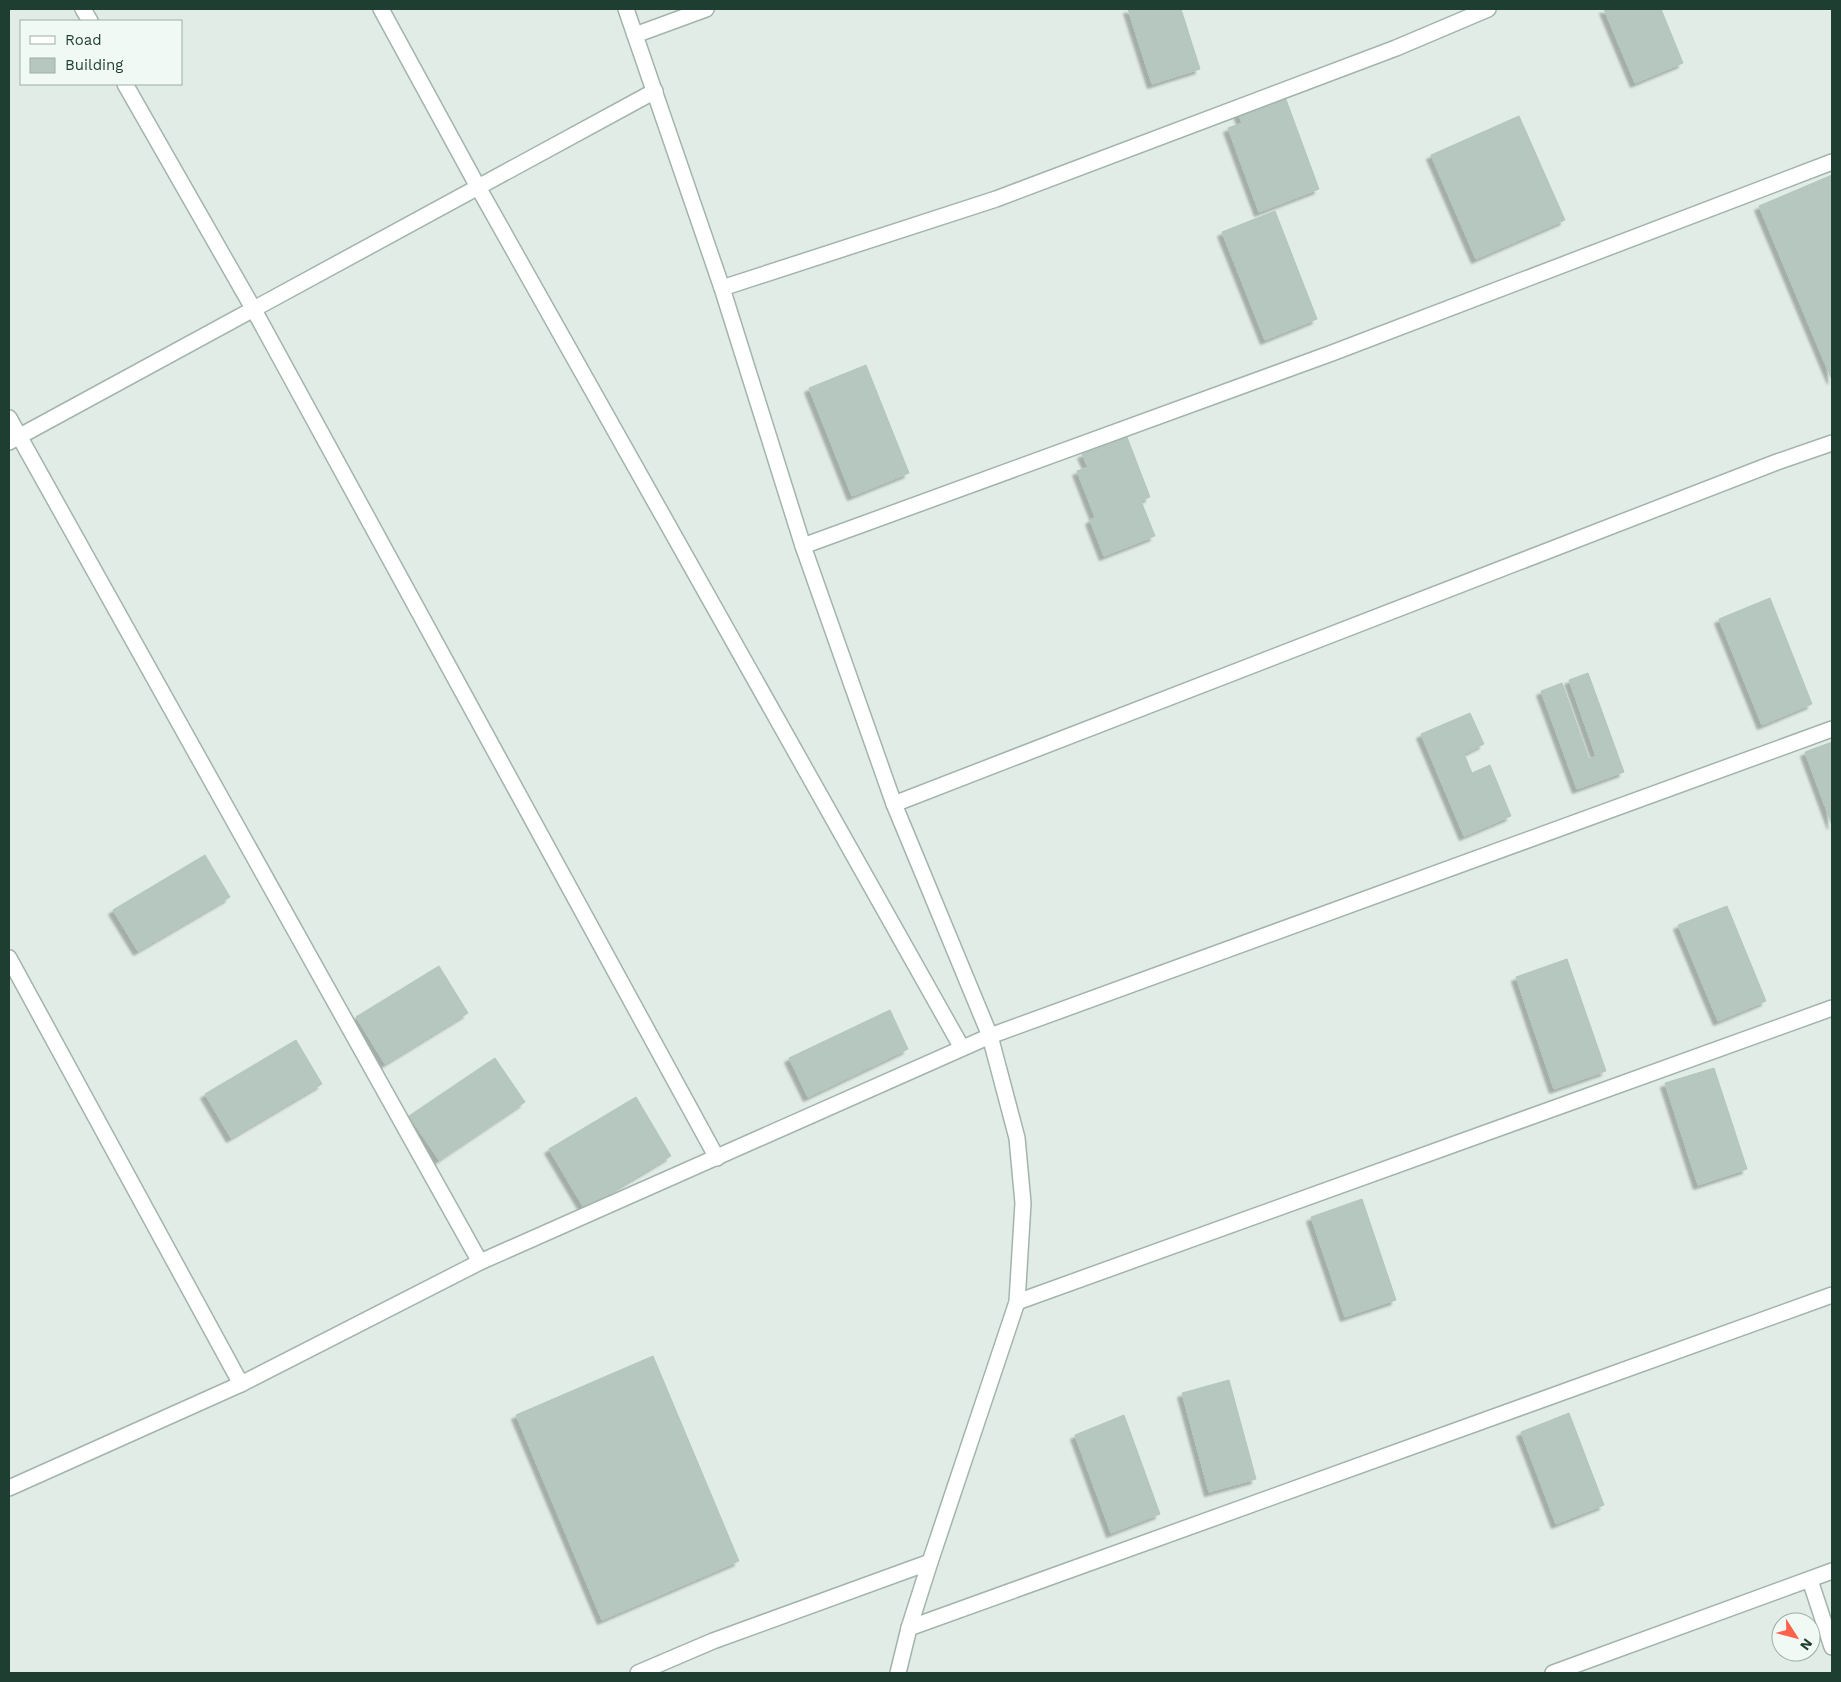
<svg xmlns="http://www.w3.org/2000/svg" width="1841" height="1682" font-family="'Work Sans',sans-serif">
  <defs>
    <filter id="shadow"><feDropShadow dx="-4.5" dy="4.5" stdDeviation="1" flood-color="#0004"/></filter>
  </defs>
  <rect width="100%" height="100%" fill="#e0ece5"/>
  <g fill="#b5c7be" stroke="#b2c7bb" filter="url(#shadow)">
    <polygon points="1128,9 1181,9 1200,69 1152,84"/>
    <polygon points="1604,9 1661,9 1683,63 1635,83"/>
    <polygon points="1284,94 1319,189 1259,212 1228,128 1242,123 1238,112"/>
    <polygon points="1519,116 1565,220 1476,259 1431,155"/>
    <polygon points="1832,175 1832,380 1759,206"/>
    <polygon points="1275,211 1317,319 1265,340 1222,232"/>
    <polygon points="866,365 909,473 852,496 809,388"/>
    <polygon points="1127,437 1150,497 1141,501 1155,536 1104,556 1090,520 1095,517 1077,471 1088,467 1082,454"/>
    <polygon points="1770,598 1812,704 1762,725 1719,619"/>
    <polygon points="1588,673 1624,772 1577,789 1541,691 1562,683 1589,759 1596,756 1569,680"/>
    <polygon points="1470,713 1484,744 1464,754 1472,773 1490,765 1511,816 1464,836 1421,734"/>
    <polygon points="1832,742 1832,825 1805,752"/>
    <polygon points="205,855 230,897 138,951 113,910"/>
    <polygon points="1727,906 1766,1001 1718,1021 1678,925"/>
    <polygon points="1567,959 1606,1071 1554,1089 1516,977"/>
    <polygon points="439,966 468,1013 385,1064 356,1017"/>
    <polygon points="890,1010 908,1049 808,1097 789,1058"/>
    <polygon points="296,1040 322,1084 231,1138 205,1094"/>
    <polygon points="495,1058 525,1102 439,1160 409,1116"/>
    <polygon points="1714,1068 1747,1169 1698,1185 1665,1083"/>
    <polygon points="636,1097 671,1156 584,1208 549,1149"/>
    <polygon points="1362,1199 1396,1300 1345,1317 1311,1217"/>
    <polygon points="653,1356 739,1561 602,1620 516,1415"/>
    <polygon points="1229,1380 1256,1479 1209,1492 1182,1393"/>
    <polygon points="1569,1413 1604,1505 1556,1524 1521,1432"/>
    <polygon points="1124,1415 1160,1514 1111,1533 1075,1435"/>
  </g>
  <g fill="none" stroke-linecap="round" stroke-linejoin="round">
    <defs>
      <g id="minor">
        <polyline points="83,9 90,21"/>
        <polyline points="381,9 478,187 962,1048"/>
        <polyline points="626,9 722,288 803,546 894,804 990,1036 1017,1138 1023,1203 1017,1302 930,1562 909,1628 898,1673"/>
        <polyline points="635,35 706,9"/>
        <polyline points="125,84 254,310 717,1158"/>
        <polyline points="722,288 996,199 1396,48 1488,9"/>
        <polyline points="9,418 480,1262"/>
        <polyline points="9,442 655,91"/>
        <polyline points="803,546 1332,353 1832,162"/>
        <polyline points="894,804 1777,462 1832,443"/>
        <polyline points="9,958 241,1384"/>
        <polyline points="1017,1302 1832,1008"/>
        <polyline points="9,1488 241,1384 480,1262 990,1036 1832,729"/>
        <polyline points="1810,1580 1832,1647"/>
        <polyline points="909,1628 1832,1295"/>
        <polyline points="638,1673 713,1641 930,1562"/>
        <polyline points="1553,1673 1832,1571"/>
      </g>
    </defs>
    <use href="#minor" stroke="#a2b4ac" stroke-width="18"/>
    <use href="#minor" stroke="#fff" stroke-width="15"/>
  </g>
  <rect width="1841" height="1682" fill="none" stroke="#1f3e32" stroke-width="20"/>
  <rect x="20" y="20" width="162" height="65" fill="#f1f9f4" stroke="#9daea6"/>
  <rect x="30" y="36" width="25" height="8" fill="#ffffff" stroke="#9daea6"/>
  <text x="65" y="45" font-size="15" fill="#1f3e32">Road</text>
  <rect x="30" y="58" width="25" height="15" fill="#b5c7be" stroke="#9daea6"/>
  <text x="65" y="70" font-size="15" fill="#1f3e32">Building</text>
  <g transform="translate(1796 1637) rotate(126)"><circle r="24" fill="#f1f9f4" stroke="#9daea6"/>
  <path d="M0-4L9 19L0 12L-9 19Z" fill="#ff614b"/>
  <text y="-8" font-size="14" font-weight="bold" text-anchor="middle" fill="#1f3e32">N</text>
  </g>
</svg>
